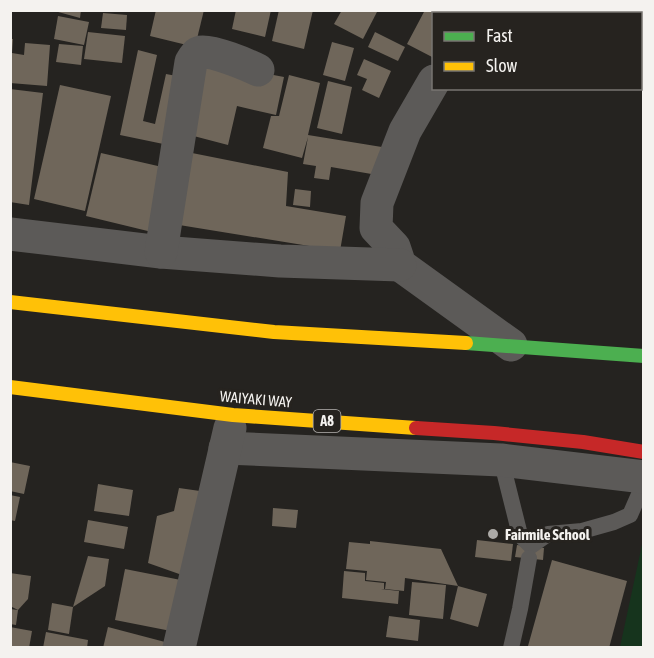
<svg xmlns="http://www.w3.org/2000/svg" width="654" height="658" font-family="'Asap Condensed',sans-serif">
  <rect width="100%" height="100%" fill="#252320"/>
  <polygon fill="#16341d" points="643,540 643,647 620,647"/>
  <g fill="#6f665a">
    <polygon points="51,10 81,10 80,18"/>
    <polygon points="156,10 204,10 195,47 150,36"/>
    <polygon points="236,10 271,10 265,37 232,29"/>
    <polygon points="279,10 313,10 304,49 272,41"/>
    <polygon points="342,10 378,10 363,39 334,24"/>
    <polygon points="425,10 460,10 459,14 434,14 434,58 407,44"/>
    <polygon points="103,13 127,15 126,30 101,28"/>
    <polygon points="58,16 89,22 84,45 54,39"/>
    <polygon points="88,32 125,36 122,63 84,59"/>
    <polygon points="375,32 405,47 398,61 368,47"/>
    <polygon points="10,39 13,39 12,53 24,55 25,43 50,45 47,86 10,83"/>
    <polygon points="332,42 354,48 345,81 323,75"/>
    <polygon points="59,44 83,46 81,65 56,62"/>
    <polygon points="138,50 157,55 143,121 155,124 166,74 187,78 173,146 120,135"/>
    <polygon points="364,59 391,71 379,98 362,90 367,79 357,75"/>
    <polygon points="205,62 284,77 276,115 237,106 228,145 186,134"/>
    <polygon points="289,75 320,83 308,135 388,148 383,176 331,167 329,180 314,178 316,166 303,164 308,137 302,158 263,148 271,116 279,116"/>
    <polygon points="328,81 352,87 342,134 317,128"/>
    <polygon points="60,85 111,96 85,211 34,199"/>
    <polygon points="10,89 43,93 29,205 10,202"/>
    <polygon points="187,152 288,172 286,206 346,216 340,251 173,224"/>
    <polygon points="101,153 171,169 156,233 86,216"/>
    <polygon points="295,189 311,191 310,207 293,205"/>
    <polygon points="10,462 30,466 24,494 10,491"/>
    <polygon points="98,484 133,490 129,516 94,511"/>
    <polygon points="179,488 200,491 182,575 148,563 157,516 174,511"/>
    <polygon points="10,495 20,497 15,521 10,520"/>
    <polygon points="273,508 298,510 296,528 272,526"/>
    <polygon points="88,520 128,527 124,549 84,542"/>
    <polygon points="477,540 513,544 511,561 475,557"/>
    <polygon points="370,541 441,549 458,586 405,578 404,591 385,589 386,582 366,580 367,571 346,569 349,542 370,544"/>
    <polygon points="517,545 544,548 543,560 515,557"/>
    <polygon points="88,556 109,559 105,586 73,607"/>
    <polygon points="552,560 627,581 609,648 534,648 528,646"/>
    <polygon points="125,569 186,581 176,632 115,620"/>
    <polygon points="344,571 365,573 365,581 384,583 384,589 381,589 399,591 398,604 342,598"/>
    <polygon points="10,573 31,576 28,599 18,610 10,606"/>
    <polygon points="412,582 446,585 443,619 409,615"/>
    <polygon points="458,586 487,594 478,627 450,619"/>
    <polygon points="52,603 73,607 69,634 48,630"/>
    <polygon points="10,609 18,610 16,625 10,624"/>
    <polygon points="389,616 420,620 418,641 386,637"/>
    <polygon points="10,627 32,631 29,648 10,648"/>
    <polygon points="108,627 165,642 164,648 103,648"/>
    <polygon points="46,632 88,640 87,648 43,648"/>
  </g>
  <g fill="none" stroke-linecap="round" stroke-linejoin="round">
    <g stroke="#5c5a58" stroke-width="16">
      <polyline points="500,455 520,535 531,546 548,534 582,531 614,522 630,515 644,483"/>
      <polyline points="511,648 520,609 529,558"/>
    </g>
    <g stroke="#5c5a58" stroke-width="33">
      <polyline points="471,14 473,10"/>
      <polyline points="434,81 405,131 377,203 376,228 394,247 400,265 511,345"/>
      <polyline points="10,234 161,252 280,261 400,265"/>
      <path d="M161,252L191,62C194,57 196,53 201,52C212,50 248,65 258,70"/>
      <polyline points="225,448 501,460 644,477"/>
      <polyline points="179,648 230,428"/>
    </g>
    <polyline stroke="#4caf50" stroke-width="14" points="466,343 644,356"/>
    <g stroke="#ffc107" stroke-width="14">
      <polyline points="10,302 274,332 466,343"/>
      <polyline points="10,387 233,415 416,428"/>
    </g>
    <polyline stroke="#c62828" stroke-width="14" points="416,428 494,433 583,442 644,452"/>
  </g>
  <circle fill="#acaaa7" stroke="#26231f" stroke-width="2" cx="493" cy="534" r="6"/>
  <g text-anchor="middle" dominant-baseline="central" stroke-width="6" stroke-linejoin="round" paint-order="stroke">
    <rect fill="#26231f" stroke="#b6b4b1" stroke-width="1.5" x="313.5" y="410" width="27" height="22" rx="4.5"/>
    <g font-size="14" font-weight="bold" fill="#f4f2ef">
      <text x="327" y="421">A8</text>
    </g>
    <g font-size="15" fill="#f4f2ef" stroke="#26231f">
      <text transform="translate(256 399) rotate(5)">WAIYAKI WAY</text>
    </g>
    <g font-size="15" font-weight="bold" fill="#f4f2ef" stroke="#26231f" text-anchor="start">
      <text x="505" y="534">Fairmile School</text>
    </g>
  </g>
  <rect width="654" height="658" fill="none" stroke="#f4f2ef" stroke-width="24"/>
  <rect x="432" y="12" width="210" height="78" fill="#26231f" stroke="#787672" stroke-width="1.5"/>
  <rect x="444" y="32" width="30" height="9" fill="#4caf50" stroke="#787672" stroke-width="1.5"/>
  <text x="486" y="42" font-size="18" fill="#f4f2ef">Fast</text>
  <rect x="444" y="62" width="30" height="9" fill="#ffc107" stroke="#787672" stroke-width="1.5"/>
  <text x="486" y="72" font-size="18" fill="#f4f2ef">Slow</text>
</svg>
